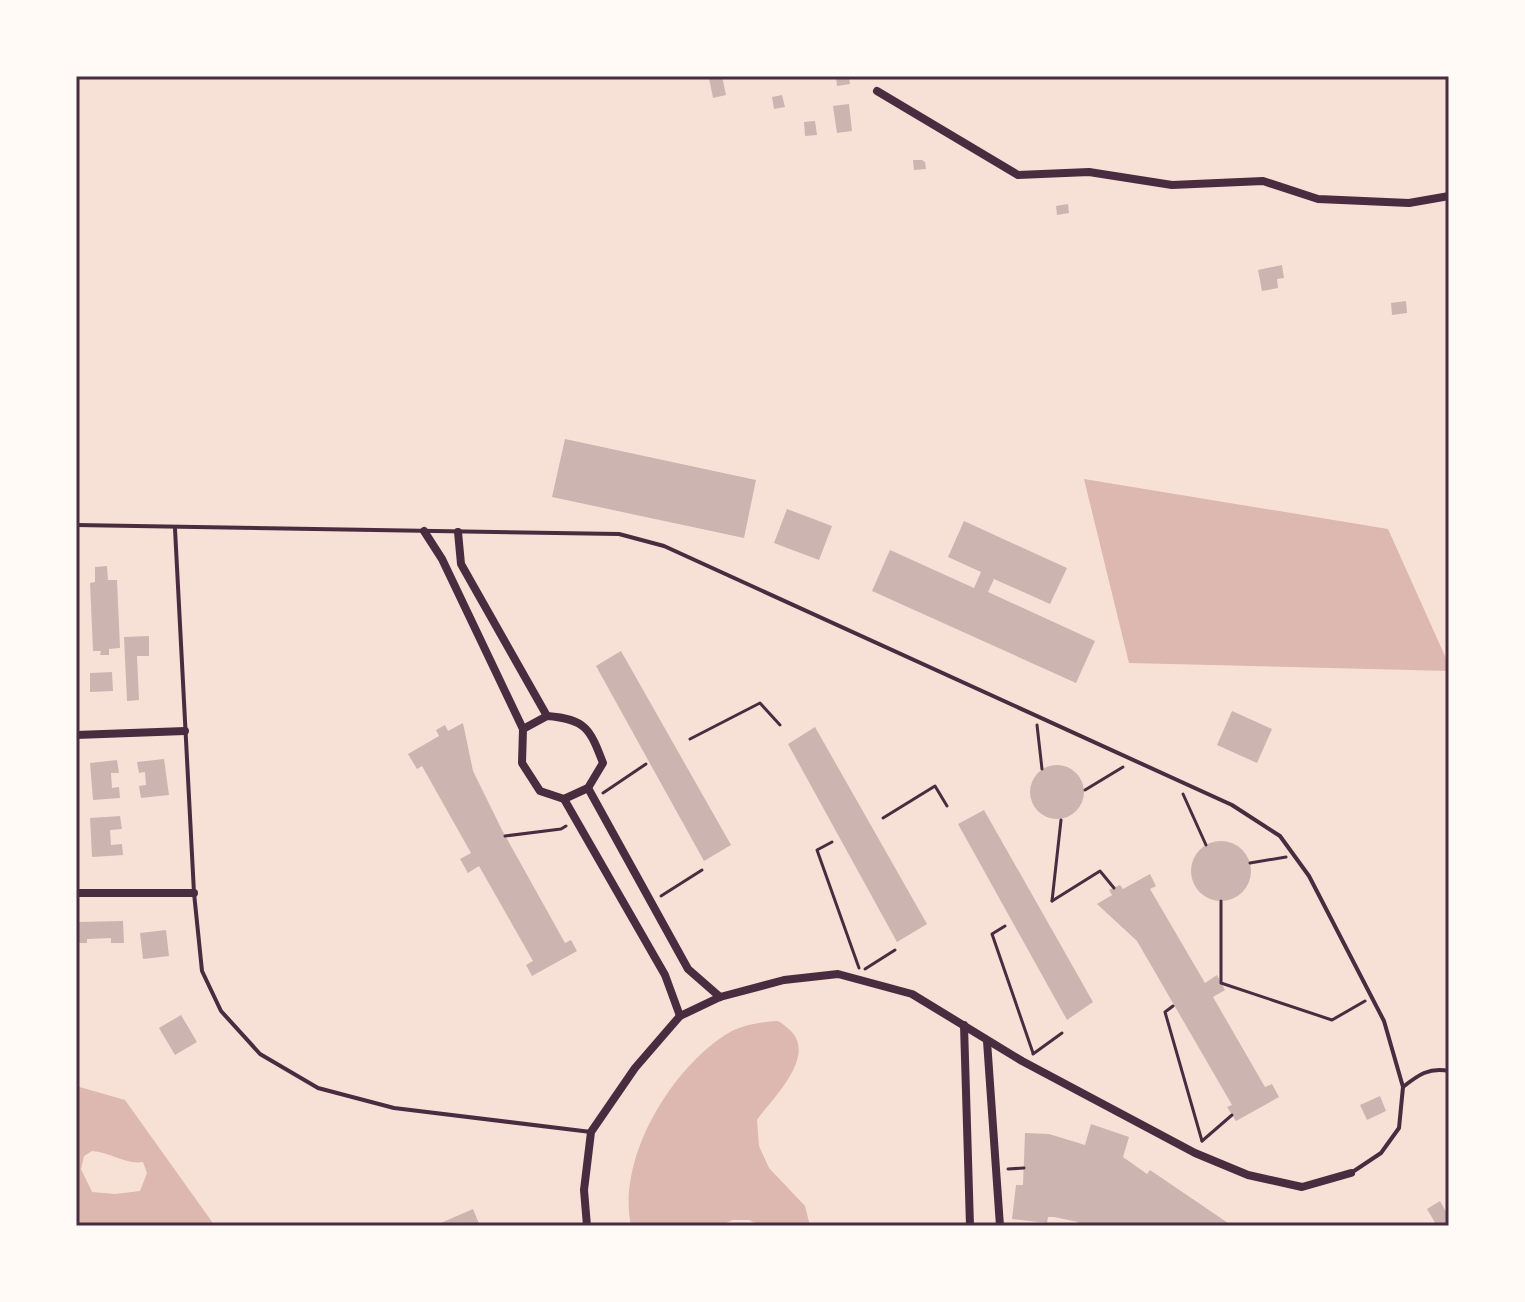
<svg xmlns="http://www.w3.org/2000/svg" width="1525" height="1302" font-family="Karla,sans-serif">
  <rect width="100%" height="100%" fill="#f7e1d7"/>
  <g fill="#dcb8b0" fill-rule="evenodd">
    <polygon points="1084,479 1388,529 1449,665 1449,671 1129,663"/>
    <path d="M778,1021C784,1025 793,1031 796,1038C809,1064 771,1100 757,1120L759,1146L769,1168L805,1206L810,1226H761L749,1220H733L718,1226H631C617,1159 669,1072 725,1035C740,1025 760,1022 778,1021Z"/>
    <path d="M76,1086L125,1100L215,1226H76ZM92,1151C110,1152 126,1165 143,1162L147,1173L140,1191L115,1194L92,1192L81,1169L84,1156Z"/>
  </g>
  <g fill="#ccb4b1">
    <polygon points="722,76 726,95 713,98 709,78"/>
    <polygon points="849,76 850,84 837,86 836,77"/>
    <polygon points="782,95 785,107 774,109 772,97"/>
    <polygon points="849,104 852,131 837,133 833,106"/>
    <polygon points="815,121 817,135 805,136 804,122"/>
    <polygon points="913,160 922,160 925,162 926,169 914,170"/>
    <polygon points="1068,204 1069,213 1057,215 1056,206"/>
    <polygon points="1282,265 1284,278 1277,279 1278,288 1262,291 1258,270"/>
    <polygon points="1406,301 1407,313 1392,315 1391,303"/>
    <polygon points="565,439 756,480 744,538 552,497"/>
    <polygon points="787,509 832,526 819,560 774,543"/>
    <polygon points="964,521 1067,568 1050,604 994,579 988,592 1095,641 1076,683 872,591 890,550 974,588 981,572 948,557"/>
    <polygon points="107,566 108,580 117,580 120,648 109,649 109,655 100,655 101,651 93,651 90,583 95,582 95,567"/>
    <polygon points="149,636 149,656 137,656 139,700 127,701 124,637"/>
    <polygon points="621,651 731,845 704,861 596,666"/>
    <polygon points="112,672 113,691 90,692 90,673"/>
    <polygon points="1232,711 1272,729 1257,763 1217,745"/>
    <polygon points="463,723 473,771 502,830 565,943 571,940 577,951 532,976 526,965 533,961 479,866 468,873 460,859 471,853 422,766 417,769 408,754 439,736 436,730 445,725 448,731"/>
    <polygon points="815,727 927,924 897,942 788,744"/>
    <polygon points="164,759 169,795 141,798 139,786 146,785 145,772 139,773 137,762"/>
    <polygon points="117,760 119,773 111,773 112,788 119,787 120,798 93,800 90,763"/>
    <circle cx="1057" cy="792" r="27"/>
    <polygon points="984,810 1093,1002 1067,1020 958,824"/>
    <polygon points="120,816 122,829 110,830 111,845 122,844 123,855 92,857 90,818"/>
    <circle cx="1221" cy="871" r="30"/>
    <polygon points="1150,874 1156,886 1150,889 1205,983 1217,975 1225,990 1213,997 1265,1087 1272,1084 1279,1097 1236,1121 1227,1107 1232,1105 1137,941 1097,904 1112,895 1109,890 1120,885 1123,889"/>
    <polygon points="123,921 124,943 111,943 111,938 87,939 87,943 76,943 76,922"/>
    <polygon points="166,930 169,956 143,959 140,933"/>
    <polygon points="181,1015 197,1042 175,1055 159,1028"/>
    <polygon points="1380,1096 1386,1111 1367,1120 1360,1105"/>
    <polygon points="1091,1124 1129,1137 1123,1157 1147,1174 1150,1170 1228,1223 1227,1226 1078,1226 1078,1222 1054,1217 1048,1217 1047,1223 1012,1219 1016,1185 1023,1185 1025,1133 1049,1134 1085,1145"/>
    <polygon points="1440,1201 1449,1217 1449,1226 1437,1226 1427,1209"/>
    <polygon points="473,1209 480,1226 434,1226"/>
  </g>
  <g fill="none" stroke-linecap="round" stroke-linejoin="round">
    <g stroke="#4a2c40" stroke-width="3">
      <polyline points="1037,725 1042,769"/>
      <polyline points="690,739 760,703 780,725"/>
      <polyline points="1085,790 1123,767"/>
      <polyline points="603,793 646,764"/>
      <polyline points="1183,794 1206,845"/>
      <polyline points="883,818 935,786 947,806"/>
      <polyline points="505,836 561,829 566,826"/>
      <polyline points="832,842 817,850 859,968"/>
      <polyline points="1250,863 1286,857"/>
      <polyline points="661,896 702,870"/>
      <polyline points="1052,901 1061,820"/>
      <polyline points="1052,901 1100,871 1114,888"/>
      <polyline points="1221,901 1221,983 1332,1020 1365,1001"/>
      <polyline points="1005,926 992,934 1033,1053"/>
      <polyline points="865,969 895,950"/>
      <polyline points="1173,1006 1165,1012 1202,1141"/>
      <polyline points="1033,1054 1062,1033"/>
      <polyline points="1202,1141 1232,1115"/>
      <polyline points="1008,1169 1024,1168"/>
    </g>
    <g stroke="#4a2c40" stroke-width="4">
      <polyline points="76,525 619,534 664,546 1232,805 1280,836 1309,876 1384,1021 1403,1087 1399,1128 1381,1153 1351,1173"/>
      <polyline points="175,529 194,893 202,971 221,1011 260,1054 318,1088 394,1108 591,1132"/>
      <path d="M1403,1087C1418,1075 1429,1067 1449,1071"/>
    </g>
    <g stroke="#4a2c40" stroke-width="8">
      <polyline points="877,91 1018,175 1089,172 1172,185 1263,181 1318,199 1409,203 1449,196"/>
      <polyline points="424,531 442,559 523,729"/>
      <polyline points="458,532 461,564 547,716"/>
      <path d="M547,716C586,719 590,729 603,763L588,788L564,799L540,791L522,763L523,729Z"/>
      <polyline points="76,735 185,731"/>
      <polyline points="588,788 688,969 720,997"/>
      <polyline points="564,799 665,975 680,1016"/>
      <polyline points="76,893 194,893"/>
      <polyline points="964,1025 970,1226"/>
      <polyline points="987,1041 1000,1226"/>
      <polyline points="587,1226 584,1190 591,1132 635,1068 680,1016 720,997 784,980 838,974 912,994 1022,1061 1195,1153 1248,1175 1302,1187 1351,1173"/>
    </g>
  </g>
  <rect width="1525" height="1302" fill="none" stroke="#fffaf5" stroke-width="156"/>
  <rect x="78" y="78" width="1369" height="1146" fill="none" stroke="#4a2c40" stroke-width="3"/>
</svg>
